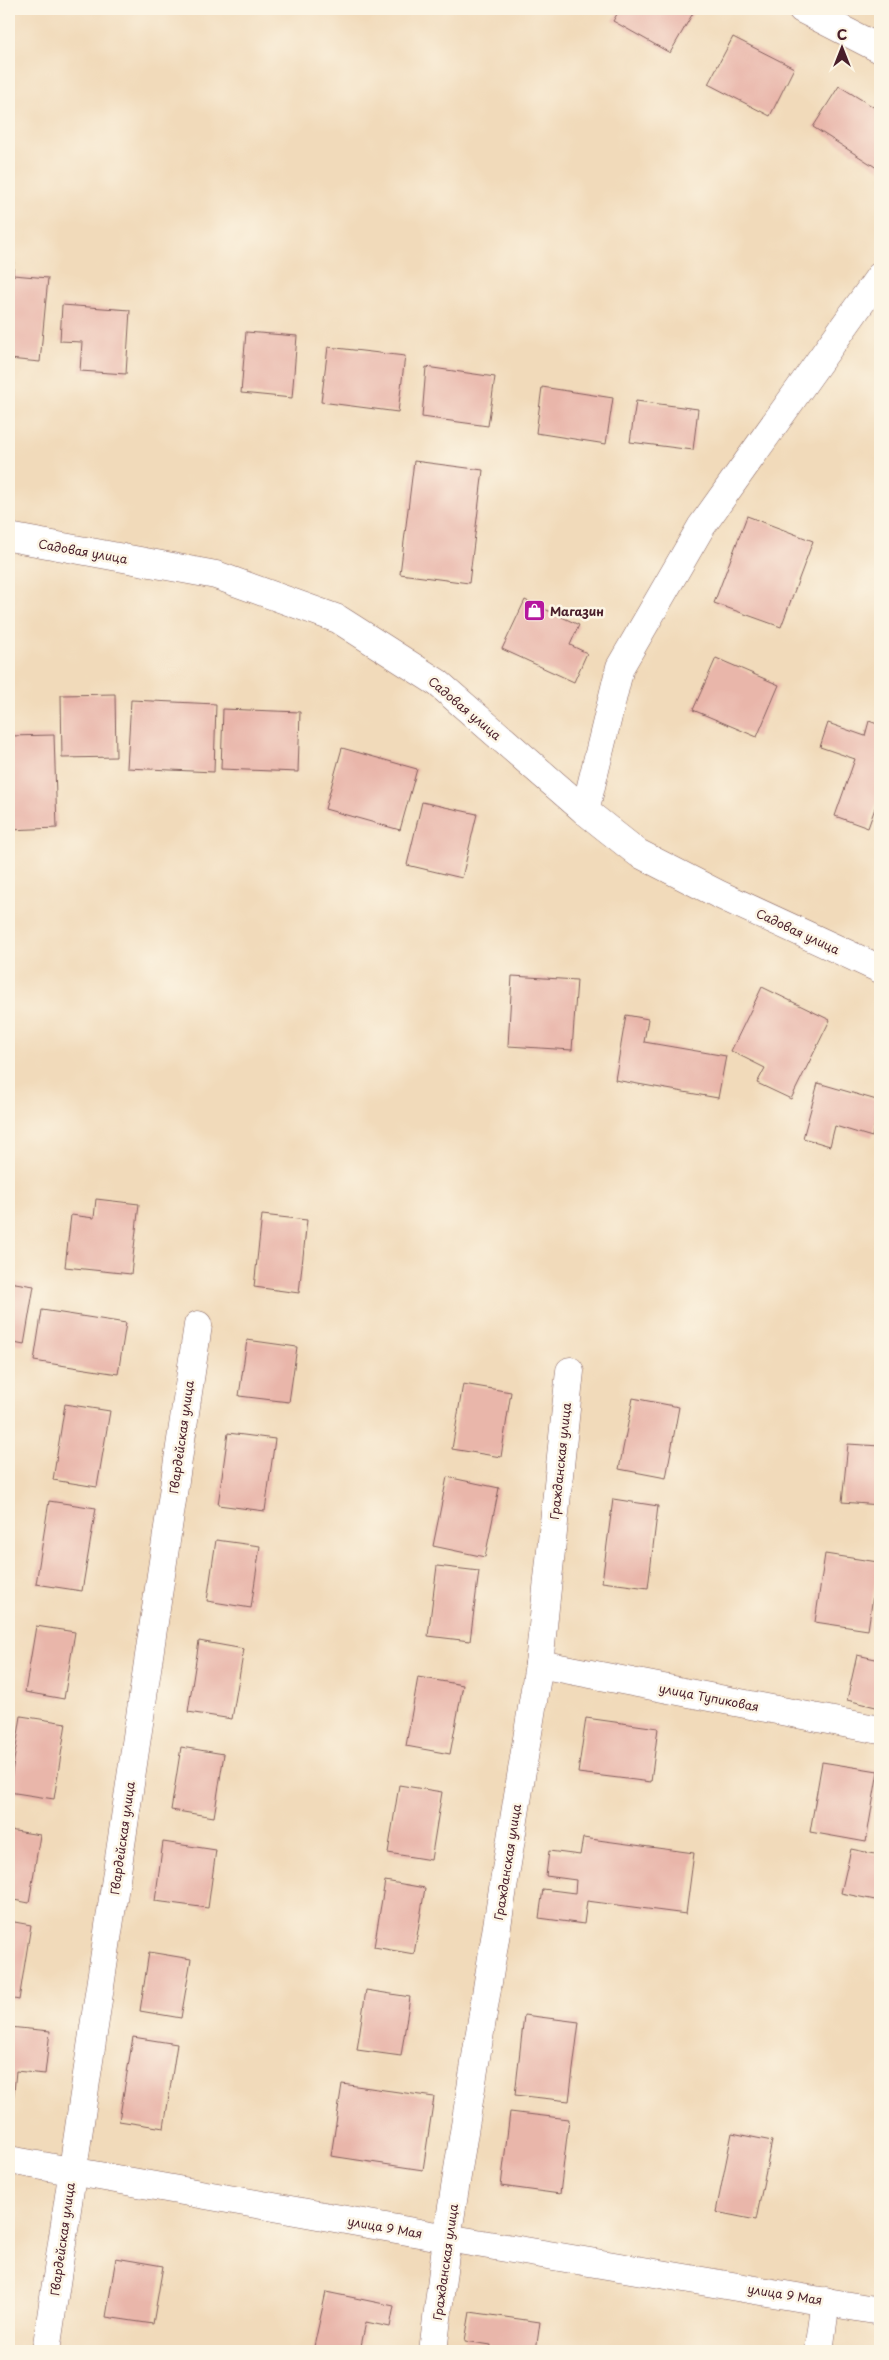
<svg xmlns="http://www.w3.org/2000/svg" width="889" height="2360" font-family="'Playpen Sans',sans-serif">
  <rect width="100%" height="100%" fill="#fcf5e5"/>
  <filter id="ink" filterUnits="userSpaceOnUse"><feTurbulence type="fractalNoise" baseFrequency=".02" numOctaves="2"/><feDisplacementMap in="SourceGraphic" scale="10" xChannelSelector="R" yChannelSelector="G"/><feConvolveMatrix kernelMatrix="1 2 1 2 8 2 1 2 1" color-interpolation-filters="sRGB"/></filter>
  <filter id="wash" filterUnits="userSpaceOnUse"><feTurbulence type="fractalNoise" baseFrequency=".0096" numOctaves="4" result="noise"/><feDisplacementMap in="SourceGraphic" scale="20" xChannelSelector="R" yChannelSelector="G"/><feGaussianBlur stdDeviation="1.12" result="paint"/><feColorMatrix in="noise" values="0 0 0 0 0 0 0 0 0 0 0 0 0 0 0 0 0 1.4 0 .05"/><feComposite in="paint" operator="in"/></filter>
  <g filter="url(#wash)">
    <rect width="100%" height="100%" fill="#f1daba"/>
    <g id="blocks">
      <g fill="#e9b6aa">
        <polygon points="620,9 685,9 693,13 670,53 613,21"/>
        <polygon points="733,37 794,68 770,116 708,84"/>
        <polygon points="839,86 880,111 880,170 813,127"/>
        <polygon points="9,257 14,257 13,275 48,278 40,362 9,359"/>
        <polygon points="62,305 130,310 126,374 80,371 82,342 60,341"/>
        <polygon points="246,332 297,336 292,398 241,393"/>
        <polygon points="328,347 405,356 398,412 321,402"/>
        <polygon points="426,367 495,377 488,426 422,417"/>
        <polygon points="542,387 613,398 606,444 536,433"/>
        <polygon points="636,401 698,409 693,450 630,442"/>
        <polygon points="414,461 483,470 469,583 400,574"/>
        <polygon points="747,516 813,541 781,627 714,603"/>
        <polygon points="525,600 579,625 570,645 587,653 574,682 502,649"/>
        <polygon points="716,658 779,685 757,737 693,710"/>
        <polygon points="115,694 116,757 62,758 61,695"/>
        <polygon points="131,700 216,704 214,772 127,768"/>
        <polygon points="223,709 300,712 298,772 221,769"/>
        <polygon points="869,721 880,725 880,794 868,828 835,816 855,759 820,747 828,723 865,736"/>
        <polygon points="54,735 57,828 9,830 9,736"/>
        <polygon points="342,748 417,769 400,830 325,809"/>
        <polygon points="422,802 477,814 462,878 407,865"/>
        <polygon points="512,976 577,980 572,1050 508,1046"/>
        <polygon points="762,987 830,1020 791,1099 757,1083 765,1068 731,1051"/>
        <polygon points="626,1015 648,1019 644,1042 726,1056 718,1098 615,1080"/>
        <polygon points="818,1083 880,1101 872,1137 835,1126 830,1146 803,1138"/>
        <polygon points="96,1199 139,1204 131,1274 65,1267 71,1215 94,1218"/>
        <polygon points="262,1215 307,1220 299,1293 254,1287"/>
        <polygon points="9,1282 34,1286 24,1345 9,1342"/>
        <polygon points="42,1310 126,1323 118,1374 34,1361"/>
        <polygon points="247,1340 297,1347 289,1402 239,1396"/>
        <polygon points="463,1384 511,1392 501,1457 452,1449"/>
        <polygon points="633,1398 679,1407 666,1478 619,1469"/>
        <polygon points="65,1404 110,1411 97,1487 53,1480"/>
        <polygon points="228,1433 275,1439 265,1511 218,1505"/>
        <polygon points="848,1444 880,1446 880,1505 842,1502"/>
        <polygon points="447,1477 499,1488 485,1557 433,1546"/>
        <polygon points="613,1499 658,1506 648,1588 602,1582"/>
        <polygon points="49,1501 96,1508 82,1591 36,1584"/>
        <polygon points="216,1540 260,1546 251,1608 207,1601"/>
        <polygon points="825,1554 878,1562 868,1630 815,1622"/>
        <polygon points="437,1566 479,1571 470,1641 428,1636"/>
        <polygon points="36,1626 75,1632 64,1699 25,1692"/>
        <polygon points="199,1641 244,1649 232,1719 188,1712"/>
        <polygon points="857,1655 880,1660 880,1708 847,1700"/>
        <polygon points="418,1677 463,1685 450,1754 406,1746"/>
        <polygon points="21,1716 66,1723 54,1799 9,1792"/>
        <polygon points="586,1718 658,1728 651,1782 578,1773"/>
        <polygon points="181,1747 224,1754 214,1817 171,1810"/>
        <polygon points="822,1762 878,1771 866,1842 810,1832"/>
        <polygon points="399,1785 442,1792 431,1860 388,1853"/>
        <polygon points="9,1830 40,1835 29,1903 9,1899"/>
        <polygon points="583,1838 694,1853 686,1914 587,1901 584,1924 539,1918 543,1889 575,1893 576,1880 546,1876 549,1851 580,1855"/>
        <polygon points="163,1842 216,1850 208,1908 155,1901"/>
        <polygon points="851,1849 880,1855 880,1901 841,1893"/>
        <polygon points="385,1881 425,1888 414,1954 374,1947"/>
        <polygon points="9,1921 31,1925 19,2000 9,1998"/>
        <polygon points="149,1952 191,1959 181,2018 140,2011"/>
        <polygon points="366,1990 410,1997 401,2056 357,2050"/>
        <polygon points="524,2015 579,2022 569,2101 515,2095"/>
        <polygon points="9,2027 50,2031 45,2074 16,2071 13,2102 9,2101"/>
        <polygon points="133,2037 177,2044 164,2128 119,2121"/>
        <polygon points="342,2084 434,2097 423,2170 331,2156"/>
        <polygon points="510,2112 569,2119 560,2194 501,2186"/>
        <polygon points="732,2133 772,2141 756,2220 716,2212"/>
        <polygon points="116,2258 163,2266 153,2324 106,2317"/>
        <polygon points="326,2292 394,2306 390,2327 366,2322 360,2351 313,2351"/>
        <polygon points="470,2312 540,2322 536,2351 490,2351 491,2345 465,2341"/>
      </g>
    </g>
  </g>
  <g filter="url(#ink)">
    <use href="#blocks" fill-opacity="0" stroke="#84605d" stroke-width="1"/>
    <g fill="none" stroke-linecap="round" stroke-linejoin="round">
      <defs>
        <g id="minor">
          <polyline points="802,9 880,49"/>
          <polyline points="585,811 620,667 701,527 880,276"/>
          <polyline points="539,1664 880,1730"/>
          <polyline points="9,2160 447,2238 880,2311"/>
          <polyline points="46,2351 198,1325"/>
          <polyline points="433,2351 447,2238 539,1664 570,1371"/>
          <polyline points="819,2351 826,2301"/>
        </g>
        <polyline id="major" points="9,537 216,575 338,619 438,683 585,811 638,853 718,894 880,969"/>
      </defs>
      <use href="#minor" stroke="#84605d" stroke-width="29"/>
      <use href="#major" stroke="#84605d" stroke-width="29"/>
      <use href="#minor" stroke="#fff" stroke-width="28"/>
      <use href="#major" stroke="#fff" stroke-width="28"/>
    </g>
  </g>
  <defs>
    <symbol id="shop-square" viewBox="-11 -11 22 22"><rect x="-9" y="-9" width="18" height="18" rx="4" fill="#b5179e" stroke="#fcf5e5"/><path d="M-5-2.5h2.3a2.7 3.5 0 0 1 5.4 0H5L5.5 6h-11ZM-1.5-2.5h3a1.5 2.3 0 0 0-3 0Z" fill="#fff"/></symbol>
  </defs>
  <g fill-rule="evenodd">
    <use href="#shop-square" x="522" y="598" width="25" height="25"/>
  </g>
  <g text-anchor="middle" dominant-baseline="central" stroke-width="5" stroke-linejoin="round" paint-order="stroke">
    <g font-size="12" fill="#4a1f2b" stroke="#fcf5e5">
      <text transform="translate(83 551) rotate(10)">Садовая улица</text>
      <text transform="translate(465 708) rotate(40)">Садовая улица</text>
      <text transform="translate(798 931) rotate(25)">Садовая улица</text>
      <text transform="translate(181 1437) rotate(-82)">Гвардейская улица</text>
      <text transform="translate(560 1461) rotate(-84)">Гражданская улица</text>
      <text transform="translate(709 1697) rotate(11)">улица Тупиковая</text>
      <text transform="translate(122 1838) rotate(-82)">Гвардейская улица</text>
      <text transform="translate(507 1862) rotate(-81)">Гражданская улица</text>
      <text transform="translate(385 2227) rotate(10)">улица 9 Мая</text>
      <text transform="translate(62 2239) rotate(-82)">Гвардейская улица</text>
      <text transform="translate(445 2262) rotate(-82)">Гражданская улица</text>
      <text transform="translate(785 2294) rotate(9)">улица 9 Мая</text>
    </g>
    <g font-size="12" font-weight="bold" fill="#4a1f2b" stroke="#fcf5e5" text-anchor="start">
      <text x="550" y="611">Магазин</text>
    </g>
  </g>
  <rect width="889" height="2360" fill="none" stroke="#fcf5e5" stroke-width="30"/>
  <g transform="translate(842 48)" stroke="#fcf5e5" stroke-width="4" paint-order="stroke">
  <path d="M0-4L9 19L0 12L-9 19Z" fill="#4a1f2b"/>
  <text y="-8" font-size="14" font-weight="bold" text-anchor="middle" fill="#4a1f2b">С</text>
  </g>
</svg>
